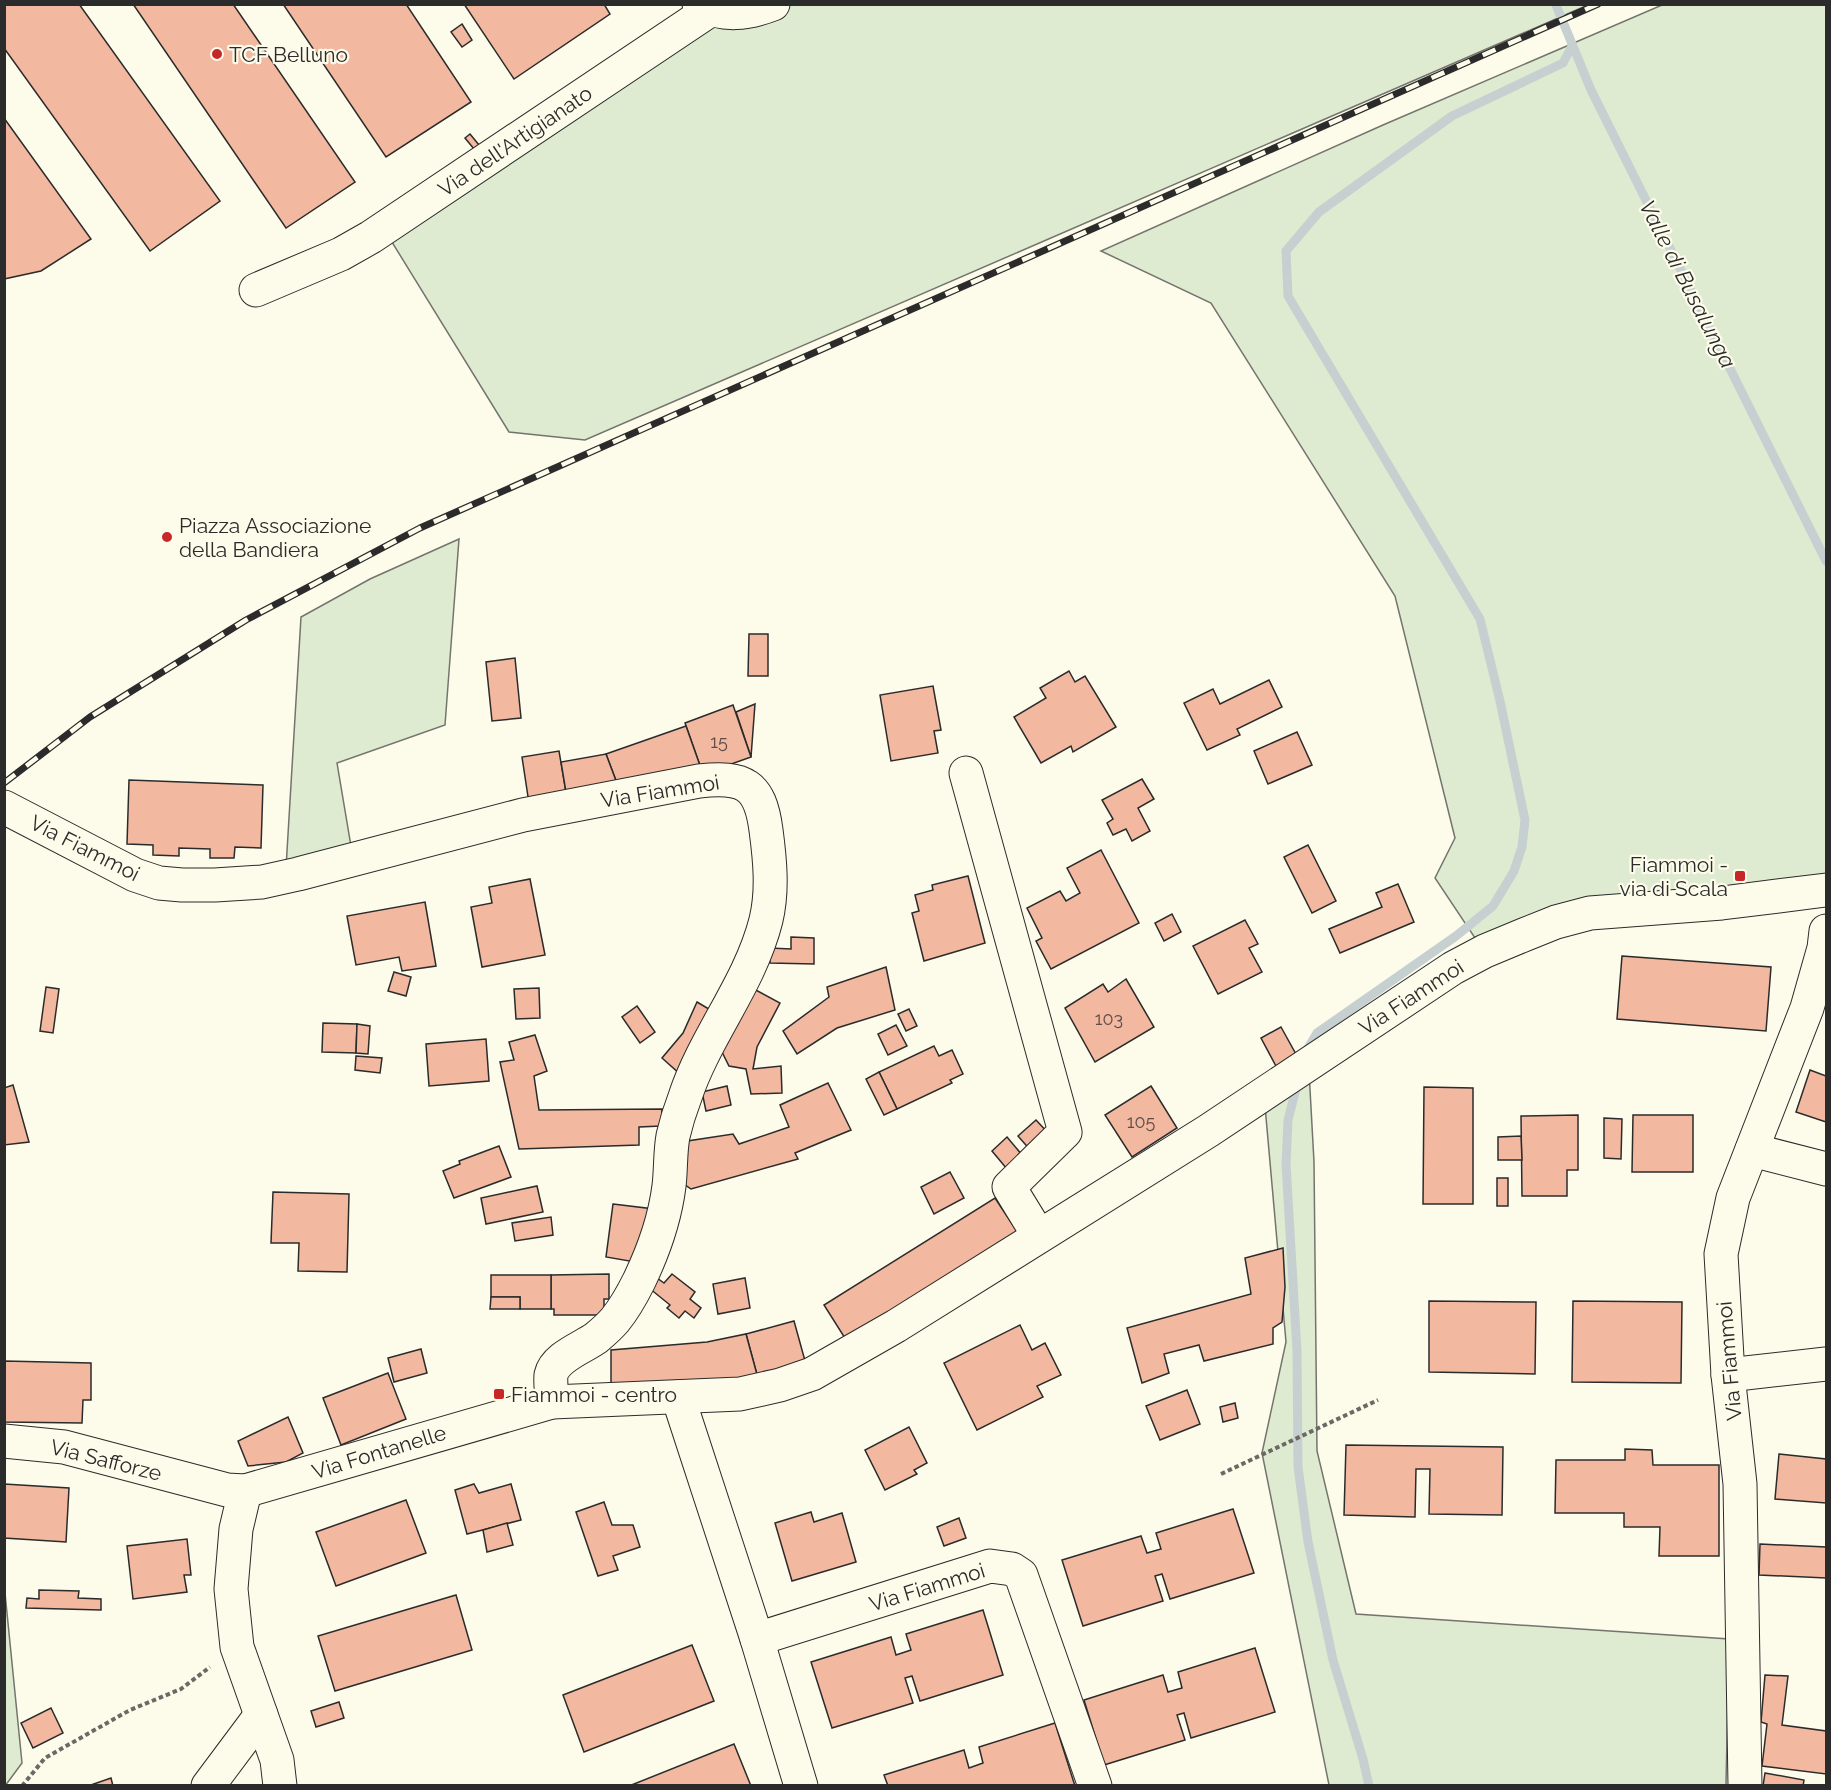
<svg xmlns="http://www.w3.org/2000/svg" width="1831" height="1790" font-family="Raleway,sans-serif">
  <rect width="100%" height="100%" fill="#fdfbea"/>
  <g fill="#deebd1" stroke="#74746e" stroke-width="1.5">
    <polygon points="757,5 1588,5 585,440 509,432 387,234 712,26"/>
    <polygon points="1662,5 1826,5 1826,893 1475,938 1435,878 1455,838 1395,596 1211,303 1101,251 1383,125"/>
    <polygon points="459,539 445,725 337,763 353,858 286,868 301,617 370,579"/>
    <polygon points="1309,1071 1314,1162 1317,1451 1356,1614 1729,1639 1726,1785 1329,1785 1262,1453 1286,1342 1265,1106"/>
    <polygon points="5,1593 22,1763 5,1786"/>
  </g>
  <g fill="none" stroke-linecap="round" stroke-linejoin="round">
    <g stroke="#c7d0d0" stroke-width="9">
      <polyline points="1556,5 1591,90 1826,561"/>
      <polyline points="1305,1053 1317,1033 1456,936 1493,906 1514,871 1522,847 1525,820 1500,701 1480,619 1288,296 1286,251 1319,212 1452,116 1563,63 1572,46"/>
      <polyline points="1298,1081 1288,1120 1286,1164 1297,1351 1298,1467 1308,1542 1333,1660 1363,1759 1369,1786"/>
    </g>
  </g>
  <g fill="#f2b8a0" stroke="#2b2b2b" stroke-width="1.5">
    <polygon points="5,4 79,4 220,201 150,251 4,48"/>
    <polygon points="133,4 233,4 355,182 286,228"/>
    <polygon points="283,4 406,4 471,102 386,157"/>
    <polygon points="464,4 604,4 610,14 514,79"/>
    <polygon points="462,24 472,40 462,47 451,32"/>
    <polygon points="4,118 91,239 41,271 4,279"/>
    <polygon points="470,134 479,145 474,149 465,138"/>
    <polygon points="749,634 768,634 768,676 748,676"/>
    <polygon points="515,658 521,718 492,721 486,662"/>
    <polygon points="1069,671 1075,682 1085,676 1116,727 1073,752 1071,746 1041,763 1014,717 1046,698 1040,688"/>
    <polygon points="1269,680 1282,707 1237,729 1240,735 1207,750 1184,703 1213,689 1220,704"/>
    <polygon points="933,686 941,730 934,731 938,753 891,761 880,695"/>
    <polygon points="755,704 751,757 736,712"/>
    <polygon points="733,705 751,757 703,774 685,723"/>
    <polygon points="686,726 703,774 621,794 606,754"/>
    <polygon points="1297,732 1312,765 1268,784 1254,751"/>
    <polygon points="559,751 568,804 530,810 522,757"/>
    <polygon points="606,754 621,794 568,804 561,762"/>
    <polygon points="1142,779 1154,799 1138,808 1150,831 1132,841 1126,829 1113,835 1107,823 1113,819 1102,800"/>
    <polygon points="129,780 263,785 261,848 235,847 234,858 210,858 210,849 179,848 179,856 153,855 153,845 127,844"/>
    <polygon points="1308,845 1336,901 1312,913 1284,857"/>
    <polygon points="1101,850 1139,923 1051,969 1036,941 1042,938 1027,908 1060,891 1066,901 1080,893 1067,868"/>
    <polygon points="968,876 985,943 924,961 912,913 919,911 915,895 933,890 932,885"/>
    <polygon points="530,879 545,955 482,967 471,907 492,903 489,887"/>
    <polygon points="1398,884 1414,922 1340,953 1329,929 1382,907 1376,893"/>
    <polygon points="425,902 436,966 402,971 399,957 356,965 347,916"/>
    <polygon points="1172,914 1181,932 1164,941 1155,923"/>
    <polygon points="1245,920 1258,944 1249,948 1262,972 1218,994 1193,946"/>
    <polygon points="791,937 814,938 814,964 770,963 770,948 791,949"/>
    <polygon points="1622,956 1771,967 1766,1031 1617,1019"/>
    <polygon points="886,967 895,1010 837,1028 797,1054 783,1031 829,997 827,987"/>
    <polygon points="394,972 411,977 406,996 388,991"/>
    <polygon points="1126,979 1154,1027 1095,1062 1065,1008 1103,984 1108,992"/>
    <polygon points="46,987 59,989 53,1033 40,1031"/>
    <polygon points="750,987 780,1003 757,1047 753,1069 781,1066 782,1093 751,1094 746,1069 729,1066 719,1046"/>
    <polygon points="539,988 540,1018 516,1019 514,989"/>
    <polygon points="697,1002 719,1015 680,1074 662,1058 683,1033"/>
    <polygon points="637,1006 655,1032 640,1043 622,1017"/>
    <polygon points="909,1009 917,1026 906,1031 898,1014"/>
    <polygon points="323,1023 357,1024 356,1053 322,1052"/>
    <polygon points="357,1024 370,1026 368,1054 356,1053"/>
    <polygon points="896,1025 907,1046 888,1055 878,1034"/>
    <polygon points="1281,1027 1297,1056 1277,1068 1261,1038"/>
    <polygon points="535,1035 547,1071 534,1076 539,1110 662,1109 661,1126 639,1127 639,1145 519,1149 500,1062 514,1060 509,1042"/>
    <polygon points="486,1039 489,1081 429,1086 426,1044"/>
    <polygon points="934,1046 939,1056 952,1050 963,1074 950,1080 952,1083 897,1109 879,1072"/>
    <polygon points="356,1056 382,1058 380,1073 355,1070"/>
    <polygon points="1810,1070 1826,1076 1826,1122 1796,1112"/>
    <polygon points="879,1072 897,1109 884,1115 866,1079"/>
    <polygon points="828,1083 851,1130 795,1153 798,1159 691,1189 681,1182 681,1142 733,1134 739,1144 789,1127 780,1105"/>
    <polygon points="13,1085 29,1142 4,1145 4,1088"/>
    <polygon points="727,1086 731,1105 706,1111 702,1092"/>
    <polygon points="1151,1086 1177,1128 1132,1157 1105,1115"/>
    <polygon points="1424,1087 1473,1088 1473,1204 1423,1204"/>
    <polygon points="1578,1115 1578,1170 1567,1170 1567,1196 1522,1196 1521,1116"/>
    <polygon points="1633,1115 1693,1115 1693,1172 1632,1172"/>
    <polygon points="1604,1118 1622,1119 1621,1159 1604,1158"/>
    <polygon points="1036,1120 1051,1136 1032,1152 1018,1136"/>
    <polygon points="1521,1136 1522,1160 1498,1160 1498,1137"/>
    <polygon points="1007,1137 1028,1162 1012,1175 992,1151"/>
    <polygon points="499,1146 511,1177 454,1198 443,1171 460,1164 459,1161"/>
    <polygon points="950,1172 964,1198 934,1214 921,1187"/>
    <rect x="1497" y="1178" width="11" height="28"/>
    <polygon points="537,1186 543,1212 486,1224 481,1198"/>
    <polygon points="273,1192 349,1194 347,1272 298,1271 299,1243 271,1243"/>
    <polygon points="995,1198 1020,1236 848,1343 824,1305"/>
    <polygon points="613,1204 654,1209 635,1262 606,1257"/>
    <polygon points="551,1217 553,1235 515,1241 512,1223"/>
    <polygon points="1283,1248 1285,1287 1282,1322 1273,1328 1273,1344 1204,1361 1199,1345 1164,1354 1169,1373 1142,1383 1127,1328 1251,1294 1245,1258"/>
    <polygon points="609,1274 609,1299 604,1299 604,1315 554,1315 554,1309 551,1309 551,1275"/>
    <polygon points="672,1274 695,1292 690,1299 701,1308 694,1318 685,1311 679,1318 667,1308 670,1305 649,1288 657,1278 664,1283"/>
    <polygon points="491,1275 551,1275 551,1309 520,1309 520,1297 491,1297"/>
    <polygon points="745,1278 750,1308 718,1314 713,1284"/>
    <polygon points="491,1297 520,1297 520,1309 490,1309"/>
    <polygon points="1429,1301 1536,1302 1535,1374 1429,1372"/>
    <polygon points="1573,1301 1682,1302 1681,1383 1572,1382"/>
    <polygon points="794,1321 807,1368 759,1382 746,1334"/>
    <polygon points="1020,1325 1032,1350 1045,1343 1061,1375 1037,1386 1043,1397 977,1430 944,1363"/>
    <polygon points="746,1334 759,1382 611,1388 611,1350 707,1342"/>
    <polygon points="421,1349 427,1373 394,1382 388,1358"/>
    <polygon points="4,1361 91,1363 91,1400 83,1400 82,1423 4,1422"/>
    <polygon points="388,1373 406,1419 341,1445 323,1398"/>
    <polygon points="1187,1390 1200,1424 1160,1440 1146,1406"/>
    <polygon points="1235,1403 1238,1418 1223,1422 1220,1407"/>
    <polygon points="288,1417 303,1453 286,1462 248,1466 238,1441"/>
    <polygon points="909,1427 927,1463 914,1470 917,1474 885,1490 865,1450"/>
    <polygon points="1346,1445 1503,1447 1502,1515 1429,1514 1430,1469 1416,1469 1415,1517 1344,1515"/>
    <polygon points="1625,1449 1652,1450 1653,1465 1719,1465 1719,1556 1659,1556 1660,1527 1624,1527 1624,1513 1555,1513 1556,1460 1625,1460"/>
    <polygon points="1779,1454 1826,1459 1826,1503 1775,1499"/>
    <polygon points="4,1484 69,1488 66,1542 4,1538"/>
    <polygon points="474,1484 479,1493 511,1484 521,1520 467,1534 455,1490"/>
    <polygon points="406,1500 426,1553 336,1586 316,1532"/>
    <polygon points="604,1502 612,1525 633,1525 640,1547 613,1556 618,1570 598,1576 576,1512"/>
    <polygon points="1233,1509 1254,1573 1170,1599 1162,1574 1155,1576 1163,1601 1083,1626 1062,1560 1141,1536 1147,1553 1161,1549 1156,1533"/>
    <polygon points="811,1512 814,1522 842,1513 856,1562 792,1581 775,1523"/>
    <polygon points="959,1518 966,1538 944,1546 937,1527"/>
    <polygon points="507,1523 513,1545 487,1552 483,1530"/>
    <polygon points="187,1539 191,1575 184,1575 187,1592 133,1599 127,1546"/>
    <polygon points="1760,1544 1826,1547 1826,1578 1759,1575"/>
    <polygon points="39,1590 79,1591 78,1598 101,1599 101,1610 26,1608 27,1598 39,1599"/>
    <polygon points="456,1595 472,1650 335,1691 318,1636"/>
    <polygon points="983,1610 1003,1675 920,1701 912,1676 905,1678 913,1703 832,1728 811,1662 891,1637 896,1655 911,1650 906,1634"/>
    <polygon points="692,1645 714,1701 584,1752 563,1695"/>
    <polygon points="1255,1648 1275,1712 1191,1738 1184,1713 1177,1715 1185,1740 1104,1765 1084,1700 1163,1675 1168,1692 1182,1688 1178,1672"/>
    <polygon points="1765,1675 1788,1676 1782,1725 1826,1731 1826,1774 1762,1766 1767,1724 1761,1722"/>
    <polygon points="339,1702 344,1718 316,1727 311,1711"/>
    <polygon points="51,1708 63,1733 33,1748 21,1723"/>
    <polygon points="1055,1723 1075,1786 888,1786 884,1775 964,1750 969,1768 983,1763 979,1747"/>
    <polygon points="734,1744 751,1786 629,1786"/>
    <polygon points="1765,1773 1804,1780 1803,1786 1763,1786"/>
    <polygon points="111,1778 113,1786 88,1786"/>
  </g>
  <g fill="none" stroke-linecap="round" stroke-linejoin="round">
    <defs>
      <g id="minor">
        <path d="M699,4C724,17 747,14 773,4"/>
        <polyline points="256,290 341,254 371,237 710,10"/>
        <polyline points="966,773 1065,1132 1009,1187 1039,1236"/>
        <path d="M4,807L135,875L159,883L182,885H215L262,882L298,874L523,815L699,781C744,776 760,784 766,830C770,860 773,891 766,920C750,984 705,1036 685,1097C680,1110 676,1123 673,1136C670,1152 671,1170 669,1186C665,1218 653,1252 639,1281C633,1293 624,1309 615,1320C610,1326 602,1333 596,1338C582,1348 555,1357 551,1375C550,1383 552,1394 552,1402"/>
        <polyline points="1752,1150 1826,1169"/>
        <polyline points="1728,1375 1826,1364"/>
        <polyline points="678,1397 757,1639 801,1786"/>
        <polyline points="4,1441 64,1447 227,1490 245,1491 552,1402 740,1394 780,1385 812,1374 896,1326 1208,1131 1453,968 1485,951 1526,934 1556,922 1590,913 1722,903 1826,890"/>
        <polyline points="245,1491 236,1529 231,1589 237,1647 277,1760 280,1786"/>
        <polyline points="757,1639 990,1566 1012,1569 1021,1575 1095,1786"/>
        <polyline points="208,1786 261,1715"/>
        <polyline points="1745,1786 1740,1484 1728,1375 1721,1254 1733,1198 1807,1008 1824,948 1826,931"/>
      </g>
    </defs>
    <use href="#minor" stroke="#2b2b2b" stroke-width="35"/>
    <g stroke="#6a6964" stroke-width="4" stroke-dasharray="4.5 3" stroke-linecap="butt">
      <polyline points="1221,1474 1378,1400"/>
      <polyline points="22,1786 45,1758 130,1710 181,1689 210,1667"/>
    </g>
    <use href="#minor" stroke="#fdfbea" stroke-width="33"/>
    <defs>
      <polyline id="rail" points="4,783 90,717 246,620 420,528 1598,4"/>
    </defs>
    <use href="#rail" stroke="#2b2b2b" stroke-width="7"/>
    <use href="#rail" stroke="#fdfbea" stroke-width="4.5" stroke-dasharray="14" stroke-linecap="butt"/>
  </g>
  <g fill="#c62828" stroke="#fdfbea" stroke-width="2">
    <circle cx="217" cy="54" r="6"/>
    <circle cx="167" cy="537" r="6"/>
    <rect x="1734" y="870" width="12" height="12" rx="3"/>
    <rect x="493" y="1388" width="12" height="12" rx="3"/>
  </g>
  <g text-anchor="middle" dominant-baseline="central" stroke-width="4.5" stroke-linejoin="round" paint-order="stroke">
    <g font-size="18" fill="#5d4e48">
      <text x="719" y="741">15</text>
      <text x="1109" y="1018">103</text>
      <text x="1141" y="1121">105</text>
    </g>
    <g font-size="21" fill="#2b2b2b" stroke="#fdfbea" text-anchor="start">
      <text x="229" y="54">TCF Belluno</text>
      <text x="179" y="525">Piazza Associazione<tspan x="179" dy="24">della Bandiera</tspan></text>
      <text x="1728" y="864" text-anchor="end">Fiammoi -<tspan x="1728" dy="24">via di Scala</tspan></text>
      <text x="511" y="1394">Fiammoi - centro</text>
    </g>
    <g font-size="21" fill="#2b2b2b" stroke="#fdfbea">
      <text transform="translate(515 141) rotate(-34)">Via dell'Artigianato</text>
      <text transform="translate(660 791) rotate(-9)">Via Fiammoi</text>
      <text transform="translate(85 848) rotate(27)">Via Fiammoi</text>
      <text transform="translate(1411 997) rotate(-33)">Via Fiammoi</text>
      <text transform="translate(1729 1361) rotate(-95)">Via Fiammoi</text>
      <text transform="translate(379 1452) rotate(-17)">Via Fontanelle</text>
      <text transform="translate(106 1460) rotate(14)">Via Safforze</text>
      <text transform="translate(927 1587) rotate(-17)">Via Fiammoi</text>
    </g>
    <g font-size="22" font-style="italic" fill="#2b2b2b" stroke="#fdfbea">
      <text transform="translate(1688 284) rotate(63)">Valle di Busalunga</text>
    </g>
  </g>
  <rect width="1831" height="1790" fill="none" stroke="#2b2b2b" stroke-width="12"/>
</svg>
